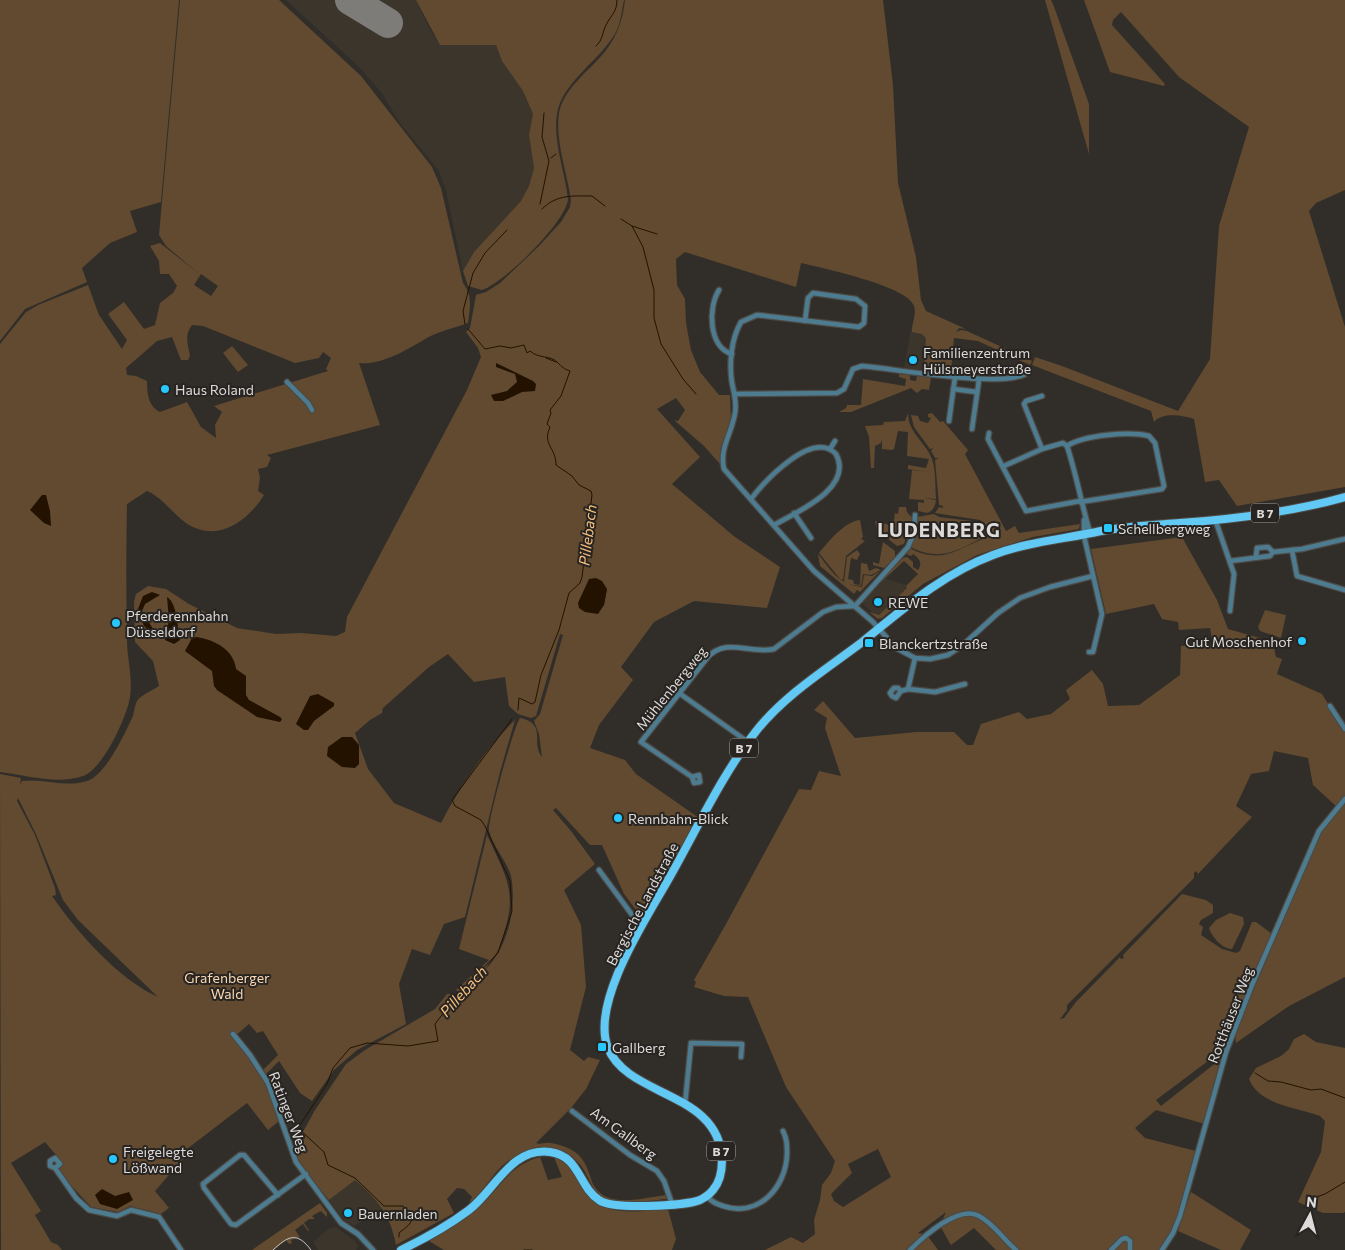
<svg xmlns="http://www.w3.org/2000/svg" width="1345" height="1250" font-family="Commissioner,sans-serif">
  <rect width="100%" height="100%" fill="#312e2a"/>
  <g fill="#3c352c">
    <polygon points="286,0 416,0 429,28 440,45 496,45 500,57 523,91 533,114 529,135 534,168 529,186 521,201 474,252 463,271 446,190 439,171 399,122 382,93 358,66"/>
    <polygon points="911,329 928,331 924,370 904,368"/>
    <polygon points="884,578 910,586 877,617 861,602"/>
    <polygon points="355,1180 383,1208 354,1226 344,1220 329,1200"/>
    <polygon points="336,1227 355,1241 358,1246 356,1250 318,1250 313,1242 330,1228"/>
  </g>
  <g fill="#614a2f" fill-rule="evenodd">
    <polygon points="0,0 179,0 161,202 130,211 137,232 110,243 82,268 87,282 25,309 0,341"/>
    <path d="M180,0H279L361,76L432,167L441,188L463,283C473,296 470,307 468,323C455,328 439,331 427,338C410,348 381,366 359,363L380,425L267,455L271,458L267,467L258,469L260,478L258,491L264,495C248,521 217,544 186,523C173,514 162,497 147,491L127,504C126,549 126,595 127,640C127,659 133,678 130,697C127,717 103,769 83,776C58,785 25,775 0,772V344L26,312L38,305L88,285L99,315L122,349L127,340L108,314L124,302L144,329L155,325L160,303L173,293L177,286L169,274H160L159,261L150,246L160,243L198,273L166,246L159,235ZM201,274L218,286L211,296L194,285ZM192,325L203,326L295,363L319,358L323,352L331,358L326,369L328,371L214,406L222,412L215,425L216,438L201,427L187,402L160,412C148,406 147,393 147,381L136,376L127,375L126,368L157,341L172,337L181,360H188L190,356C188,345 184,335 192,325Z"/>
    <path d="M416,0H624C622,9 621,21 617,30C603,58 566,79 558,109C551,137 565,171 568,199C567,221 503,284 482,290L468,286L463,271L474,252L521,201L529,186L534,168L529,135L533,114L523,91L502,61L496,45H440Z"/>
    <path d="M625,0H883L893,85L898,183L916,257L921,300L926,311L966,329L959,328L956,332L961,330L967,331L1032,361L1030,365L978,341L954,338L951,372L924,369L926,338L922,334L912,332C911,324 917,315 914,306C908,286 822,268 801,263L796,287L685,252L676,259L677,285L685,299L686,323L691,350L700,372L719,395H730L731,421L720,451V464L704,446L674,420L678,421L685,410L676,398L657,409L700,457L672,484L735,537L780,567L767,608L694,601L654,622L621,667L633,680L599,725L590,748L625,760L636,774L699,818L641,917L624,894L602,845H590L556,808L553,810L571,831L595,864L564,890L581,925L586,987L570,1050L584,1061L588,1057L600,1060L586,1089L571,1108L536,1143C540,1145 545,1142 551,1143C558,1144 568,1147 575,1152C585,1159 588,1170 592,1182C604,1210 642,1198 666,1195L667,1199C650,1200 623,1207 607,1200C593,1194 590,1179 582,1167C563,1141 532,1145 508,1161C492,1172 485,1192 469,1203L472,1197L464,1189L457,1188L447,1199L454,1213L396,1245C390,1213 378,1201 355,1180L329,1200L298,1162L294,1148L315,1110L346,1064L365,1050L435,1009L447,994H452L460,998L462,995L456,990L489,960L459,949L487,835C510,884 519,896 498,950C495,957 489,961 486,969C508,946 517,908 511,876C507,861 493,847 489,831C487,822 514,726 520,718C548,724 530,742 542,757L539,734L534,721L540,714L563,635L560,634L536,716L531,718L518,714L509,706L505,677L474,682L448,654L429,667L383,708L382,713L370,720L355,733L368,769L394,803L441,823C460,786 485,750 515,720L500,772L465,917L444,924L430,955L412,949L399,984L406,1024L357,1050L334,1070L312,1101L300,1093L279,1061L266,1074L263,1070L278,1055L263,1031L257,1033L249,1024L234,1037C260,1068 267,1083 279,1121L268,1130L247,1103L187,1149L189,1152L155,1191L169,1208L161,1214L130,1206L118,1212L91,1207L58,1171L61,1161L45,1142L11,1163L41,1211L35,1215L51,1242L58,1245L62,1250H1L0,774L21,778L20,785L22,781C44,778 65,788 87,781C106,775 125,733 133,716C134,711 135,705 137,701C141,695 153,690 159,686L153,661L135,642L134,602L136,594L148,586L166,589L189,604L237,628L276,634L301,633L336,636L345,632L347,617L467,390L481,357L478,348L466,332L470,328L476,295L486,292L500,283L539,246L561,222L570,207L571,200C567,172 555,141 559,113C564,87 591,70 607,49C618,34 623,18 625,0ZM588,583L607,589L604,605L578,603ZM18,798L36,834L63,900L78,920L158,997C118,979 77,932 52,896L56,895L55,888L35,835L17,801Z"/>
    <polygon points="1045,0 1051,0 1053,4 1089,104 1089,154"/>
    <path d="M1084,0H1345V190L1316,203L1309,211L1345,327V487L1237,506L1219,480L1205,482L1194,419C1183,415 1162,412 1154,422L1151,411L1032,365L1035,357L1062,366L1178,411L1210,359L1219,226L1249,127L1179,77L1121,12L1113,20L1112,25L1165,84L1164,86L1110,72Z"/>
    <polygon points="232,346 248,365 238,372 223,353"/>
    <polygon points="899,374 910,375 910,380 916,381 917,376 931,378 929,390 922,389 917,393 911,388 851,412 839,412 846,408 847,405 861,405 863,379 905,386 906,379 899,377"/>
    <path d="M908,413C908,433 925,441 932,459C936,470 935,486 936,499L924,498L936,500C935,507 933,511 927,513L918,511V502L924,503V500L909,499L912,470L929,472L908,469V465L926,468L929,459L907,456L908,432L898,431L894,449L892,450L882,449V439L881,443L875,446L874,468H871L869,437L865,426L883,425L884,422L905,421Z"/>
    <path d="M932,413L940,422L943,421L968,450L965,454L1006,531L1015,526L1019,533L1080,524L1079,529L1033,537L977,555L923,584L882,618L878,619L869,612L879,615L907,588L906,586L918,574L904,561L866,596L903,558L907,557L913,562V567L918,570C923,563 919,558 913,554L911,556L906,554L909,548C945,566 958,547 991,536L986,525L980,520L935,513L939,507L943,508V506L939,505L935,460L939,458H935L931,451L933,448L930,449L914,427L911,415L918,416L920,421L928,423L931,418L928,417V414Z"/>
    <polygon points="899,507 906,507 907,512 913,519 913,523 910,523 904,544 897,546 877,530 875,521 893,526 895,513 898,514"/>
    <path d="M934,514L939,517L980,522L988,535C959,549 943,563 910,547L915,536L917,517Z"/>
    <path d="M860,520L863,537L861,539L865,541L846,556L843,580L840,579L819,553C829,541 844,522 860,520Z"/>
    <path d="M1182,537L1217,600L1228,629L1277,643L1274,648L1276,657L1282,659L1277,674L1322,694L1345,731V796L1336,806L1313,785L1308,758L1274,751L1269,771L1251,774L1236,806L1252,817L1198,874L1196,871L1194,873V878L1067,1005V1010L1060,1019L1064,1018L1076,1002L1120,957L1121,959L1124,958L1123,955L1182,894L1206,900L1213,905V913L1201,920L1199,924L1203,927L1201,935L1222,949L1236,953L1240,951L1252,922H1256L1272,934L1250,983L1224,1049L1156,1100L1161,1106L1222,1058L1205,1124L1156,1110L1135,1128L1145,1138L1196,1151L1177,1217L1171,1232L1159,1250H996L974,1228L951,1245L940,1226L946,1212L918,1233L927,1235L938,1250H765L791,1237L803,1243L815,1234L814,1220L820,1200L822,1185L831,1173L835,1161L786,1087L748,997L724,996L694,987L696,982L694,980L726,924L799,789L811,790L819,771L841,776L825,728L827,718L814,710L823,701L855,738L916,732H954L967,745H973L981,724L1019,712L1027,719L1051,714L1070,699L1066,690L1092,670L1103,684L1108,706L1139,705L1180,675L1181,646L1213,644L1210,628L1179,630L1178,622L1162,619L1154,604L1106,614L1091,549ZM878,1149L891,1177L843,1207L834,1201L831,1194L852,1173L848,1164Z"/>
    <polygon points="883,542 895,551 895,557 884,568 873,565 873,562 879,564"/>
    <polygon points="857,550 860,554 857,560 851,558 848,579 853,580 854,584 860,585 861,563 867,564 869,571 876,568 881,570 871,575 863,574 861,586 847,584 844,581 847,557"/>
    <path d="M818,554C833,572 836,583 862,587L864,575L872,576L880,571L860,592L857,590L854,594L820,566Z"/>
    <polygon points="1265,610 1286,615 1281,638 1260,631 1258,627"/>
    <polygon points="1345,802 1345,977 1289,1006 1236,1043 1235,1034 1311,854 1325,826"/>
    <path d="M1230,913L1243,917L1244,924L1232,949C1222,949 1212,937 1209,928L1216,920Z"/>
    <path d="M1304,1034L1316,1042L1345,1048V1212L1343,1213H1323L1298,1202L1321,1152L1325,1121L1320,1116C1296,1107 1259,1105 1249,1079L1256,1068L1281,1056L1289,1049L1294,1039Z"/>
    <path d="M540,1157L548,1180L562,1177L554,1157C570,1163 575,1174 583,1188C601,1219 637,1211 668,1209L676,1239L672,1250H444L429,1241C447,1230 463,1221 479,1207C500,1188 511,1164 540,1157Z"/>
    <polygon points="1191,1192 1251,1230 1240,1250 1221,1250 1178,1231"/>
    <polygon points="320,1203 327,1213 327,1217 321,1211 312,1216 315,1219 309,1219 304,1223 309,1230 308,1231 303,1224 295,1230 300,1237 291,1240 292,1243 289,1244 286,1240 274,1250 252,1250"/>
  </g>
  <g fill="#231200">
    <polygon points="496,363 533,381 536,384 535,391 522,392 503,401 494,401 491,395 507,391 517,382 515,374 496,367"/>
    <polygon points="42,495 46,495 50,511 51,526 44,523 30,510"/>
    <polygon points="596,578 602,581 607,589 604,605 598,614 585,612 579,608 578,603 589,579"/>
    <polygon points="152,592 160,595 145,604 142,611 153,629 152,632 144,626 138,609 143,596"/>
    <path d="M167,597C178,604 177,628 180,640L174,644L165,640L169,620Z"/>
    <path d="M197,637C215,640 234,650 236,669L246,676V695L249,700L280,717L282,719L280,722L257,717L217,690L214,686L212,671L185,651L192,638Z"/>
    <polygon points="318,694 334,703 334,706 314,721 308,730 304,730 296,724 310,696"/>
    <polygon points="342,737 352,737 359,745 359,764 355,768 342,767 327,756 328,747"/>
    <polygon points="102,1189 115,1196 129,1192 133,1200 117,1209 100,1204 95,1195"/>
  </g>
  <g fill="none" stroke-linecap="round" stroke-linejoin="round">
    <g stroke="#231200" stroke-width="1">
      <path d="M596,46C603,40 602,33 606,25C611,15 617,12 617,0"/>
      <polyline points="551,158 556,154"/>
      <polyline points="540,204 549,161 542,137 544,113"/>
      <path d="M542,209C557,194 573,196 592,196L605,206"/>
      <polyline points="621,219 632,226 657,234"/>
      <polyline points="632,226 643,247 654,290 654,318 661,344 683,379 696,394"/>
      <polyline points="465,324 463,311 473,273 485,253 507,230"/>
      <path d="M468,329L485,349L500,346L511,348L524,345L527,353L530,351C539,359 550,355 557,362C562,367 564,369 570,371L561,396L550,410L551,413L547,424L550,427C542,445 556,447 556,465L572,476L579,485L591,491L592,495L582,577L580,583L569,593L559,630L541,675L535,702L532,704L519,698L518,710"/>
      <polyline points="546,358 556,362"/>
      <polyline points="1255,1073 1268,1081 1281,1082 1311,1090 1321,1089 1345,1098"/>
      <polyline points="1308,1200 1325,1194 1345,1182"/>
      <path d="M399,1237V1233C405,1228 413,1224 412,1215L403,1206H384L355,1178L328,1165L324,1152L298,1128L327,1084L333,1068L350,1048L367,1043L408,1046L438,1041L435,1024L458,994L498,953L512,911L510,881L485,826L481,820L455,806L452,800L512,719"/>
      <polyline points="524,1250 532,1250"/>
    </g>
    <polyline stroke="#7e7c78" stroke-width="30" points="350,0 388,23"/>
    <defs>
      <g id="minor">
        <path d="M719,290C708,307 708,347 732,354"/>
        <path d="M805,321L808,298L813,293L856,299L865,306L864,323L859,327L757,315L741,322C731,339 729,364 732,383C734,393 737,402 735,413C732,433 719,448 724,469L814,571L873,622L896,648L915,658L930,659L948,655L964,644L998,613L1020,598L1050,587L1093,576"/>
        <polyline points="287,382 308,403 312,410"/>
        <polyline points="953,389 977,392"/>
        <path d="M735,394L837,393L844,389L853,369L862,366C891,368 1013,391 1029,371"/>
        <polyline points="949,421 955,377"/>
        <polyline points="972,429 979,380"/>
        <polyline points="989,433 988,439 1026,511 1080,501"/>
        <path d="M1067,446C1084,435 1130,431 1149,436L1155,443L1164,486L1162,489L1080,502"/>
        <path d="M1067,446C1076,473 1081,502 1089,529L1087,533"/>
        <polyline points="830,449 835,441"/>
        <polyline points="1042,449 1024,404 1026,401 1042,396"/>
        <polyline points="1004,466 1042,449 1063,443 1067,446"/>
        <path d="M751,499C764,482 812,429 836,454C854,488 797,512 774,525"/>
        <polyline points="794,513 811,538"/>
        <polyline points="1215,519 1234,574 1230,611"/>
        <polyline points="1084,520 1084,530 1087,533"/>
        <polyline points="1084,536 1102,614 1093,652 1089,652"/>
        <polyline points="1292,550 1297,576 1345,590"/>
        <polyline points="1256,557 1257,548 1268,547 1273,552"/>
        <polyline points="1230,561 1270,556 1273,552 1302,549 1345,539"/>
        <polyline points="915,658 908,689 935,692 965,684"/>
        <polyline points="901,691 898,688 894,688 890,693 892,696 896,698 901,691 908,689"/>
        <polyline points="679,693 748,742"/>
        <polyline points="1330,706 1345,729"/>
        <path d="M692,777L699,775L700,782L694,783L692,777L641,742L707,658C726,636 750,655 774,649L823,612L836,607L855,606L908,547L914,533L915,515"/>
        <polyline points="599,870 641,927"/>
        <polyline points="233,1034 250,1055 268,1083 296,1162 341,1223 358,1234 373,1250"/>
        <polyline points="685,1104 691,1043 742,1044 741,1057"/>
        <polyline points="572,1111 630,1155 657,1171 664,1181 672,1204"/>
        <polyline points="55,1168 60,1164 55,1158 50,1161 50,1166 55,1168 76,1198 89,1210 117,1216 131,1210 159,1217 181,1250"/>
        <polyline points="278,1195 244,1155 240,1155 203,1184 204,1188 231,1224 236,1225 306,1174"/>
        <path d="M707,1196C711,1202 717,1204 723,1206C759,1218 786,1187 787,1154C787,1145 787,1139 783,1131"/>
        <path d="M910,1250C923,1237 959,1204 979,1216C993,1223 1004,1240 1016,1250"/>
        <polyline points="1111,1250 1122,1239 1126,1238 1130,1241 1130,1250"/>
        <polyline points="1162,1250 1173,1233 1180,1216 1226,1052 1252,985 1319,831 1345,799"/>
      </g>
      <path id="primary" d="M401,1250C424,1239 449,1225 469,1210C495,1190 511,1147 550,1152C580,1156 578,1186 599,1200C612,1210 685,1206 700,1200C706,1197 709,1195 713,1190C720,1182 722,1171 722,1160C720,1091 628,1098 608,1048C590,1003 646,919 668,880C696,831 722,774 757,730C785,695 825,670 861,643C902,610 942,574 993,555C1027,542 1065,539 1101,531C1127,526 1154,525 1180,523C1235,519 1292,512 1345,497"/>
    </defs>
    <use href="#minor" stroke="#4d4a46" stroke-width="7"/>
    <use href="#primary" stroke="#4d4a46" stroke-width="10"/>
    <use href="#minor" stroke="#4d7c90" stroke-width="4.5"/>
    <use href="#primary" stroke="#61c9f3" stroke-width="8"/>
    <path stroke="#cbc9c7" stroke-width="1" d="M273,1250C288,1236 297,1231 311,1250"/>
  </g>
  <g fill="#26c8fe" stroke="#272421" stroke-width="2">
    <circle cx="913" cy="360" r="5"/>
    <circle cx="165" cy="389" r="5"/>
    <rect x="1103" y="523" width="10" height="10" rx="2.5"/>
    <circle cx="878" cy="602" r="5"/>
    <circle cx="116" cy="623" r="5"/>
    <circle cx="1302" cy="641" r="5"/>
    <rect x="864" y="638" width="10" height="10" rx="2.5"/>
    <circle cx="618" cy="818" r="5"/>
    <rect x="597" y="1042" width="10" height="10" rx="2.5"/>
    <circle cx="113" cy="1159" r="5"/>
    <circle cx="348" cy="1213" r="5"/>
  </g>
  <g text-anchor="middle" dominant-baseline="central" stroke-width="4" stroke-linejoin="round" paint-order="stroke">
    <g fill="#272421" stroke="#a6a4a2" stroke-width="1">
      <rect x="1251" y="503.5" width="28" height="19" rx="4"/>
      <rect x="730" y="738.5" width="28" height="19" rx="4"/>
      <rect x="707" y="1141.5" width="28" height="19" rx="4"/>
    </g>
    <g font-size="12" font-weight="bold" fill="#dddbd9">
      <text x="1265" y="513">B 7</text>
      <text x="744" y="748">B 7</text>
      <text x="721" y="1151">B 7</text>
    </g>
    <g font-size="14" fill="#dddbd9" stroke="#272421" text-anchor="start">
      <text x="923" y="352">Familienzentrum<tspan x="923" dy="16">Hülsmeyerstraße</tspan></text>
      <text x="175" y="389">Haus Roland</text>
      <text x="1118" y="528">Schellbergweg</text>
      <text x="888" y="602">REWE</text>
      <text x="126" y="615">Pferderennbahn<tspan x="126" dy="16">Düsseldorf</tspan></text>
      <text x="1292" y="641" text-anchor="end">Gut Moschenhof</text>
      <text x="879" y="643">Blanckertzstraße</text>
      <text x="628" y="818">Rennbahn-Blick</text>
      <text x="612" y="1047">Gallberg</text>
      <text x="123" y="1151">Freigelegte<tspan x="123" dy="16">Lößwand</tspan></text>
      <text x="358" y="1213">Bauernladen</text>
    </g>
    <g font-size="14" fill="#dddbd9" stroke="#272421">
      <text transform="translate(671 688) rotate(-51)">Mühlenbergweg</text>
      <text transform="translate(642 904) rotate(-62)">Bergische Landstraße</text>
      <text transform="translate(1230 1015) rotate(-69)">Rotthäuser Weg</text>
      <text transform="translate(289 1112) rotate(69)">Ratinger Weg</text>
      <text transform="translate(624 1133) rotate(36)">Am Gallberg</text>
    </g>
    <g font-size="14" fill="#fad8b3" stroke="#272421">
      <text x="227" y="977">Grafenberger<tspan x="227" dy="16">Wald</tspan></text>
    </g>
    <g font-size="15" font-style="italic" fill="#f6c07f" stroke="#272421">
      <text transform="translate(587 535) rotate(-83)">Pillebach</text>
      <text transform="translate(463 991) rotate(-48)">Pillebach</text>
    </g>
    <g font-size="19" font-weight="bold" letter-spacing="1" fill="#dddbd9" stroke="#272421">
      <text x="939" y="529">LUDENBERG</text>
    </g>
  </g>
  <g transform="translate(1310 1215) rotate(7)" stroke="#272421" stroke-width="4" paint-order="stroke">
  <path d="M0-4L9 19L0 12L-9 19Z" fill="#dddbd9"/>
  <text y="-8" font-size="14" font-weight="bold" text-anchor="middle" fill="#dddbd9">N</text>
  </g>
</svg>
